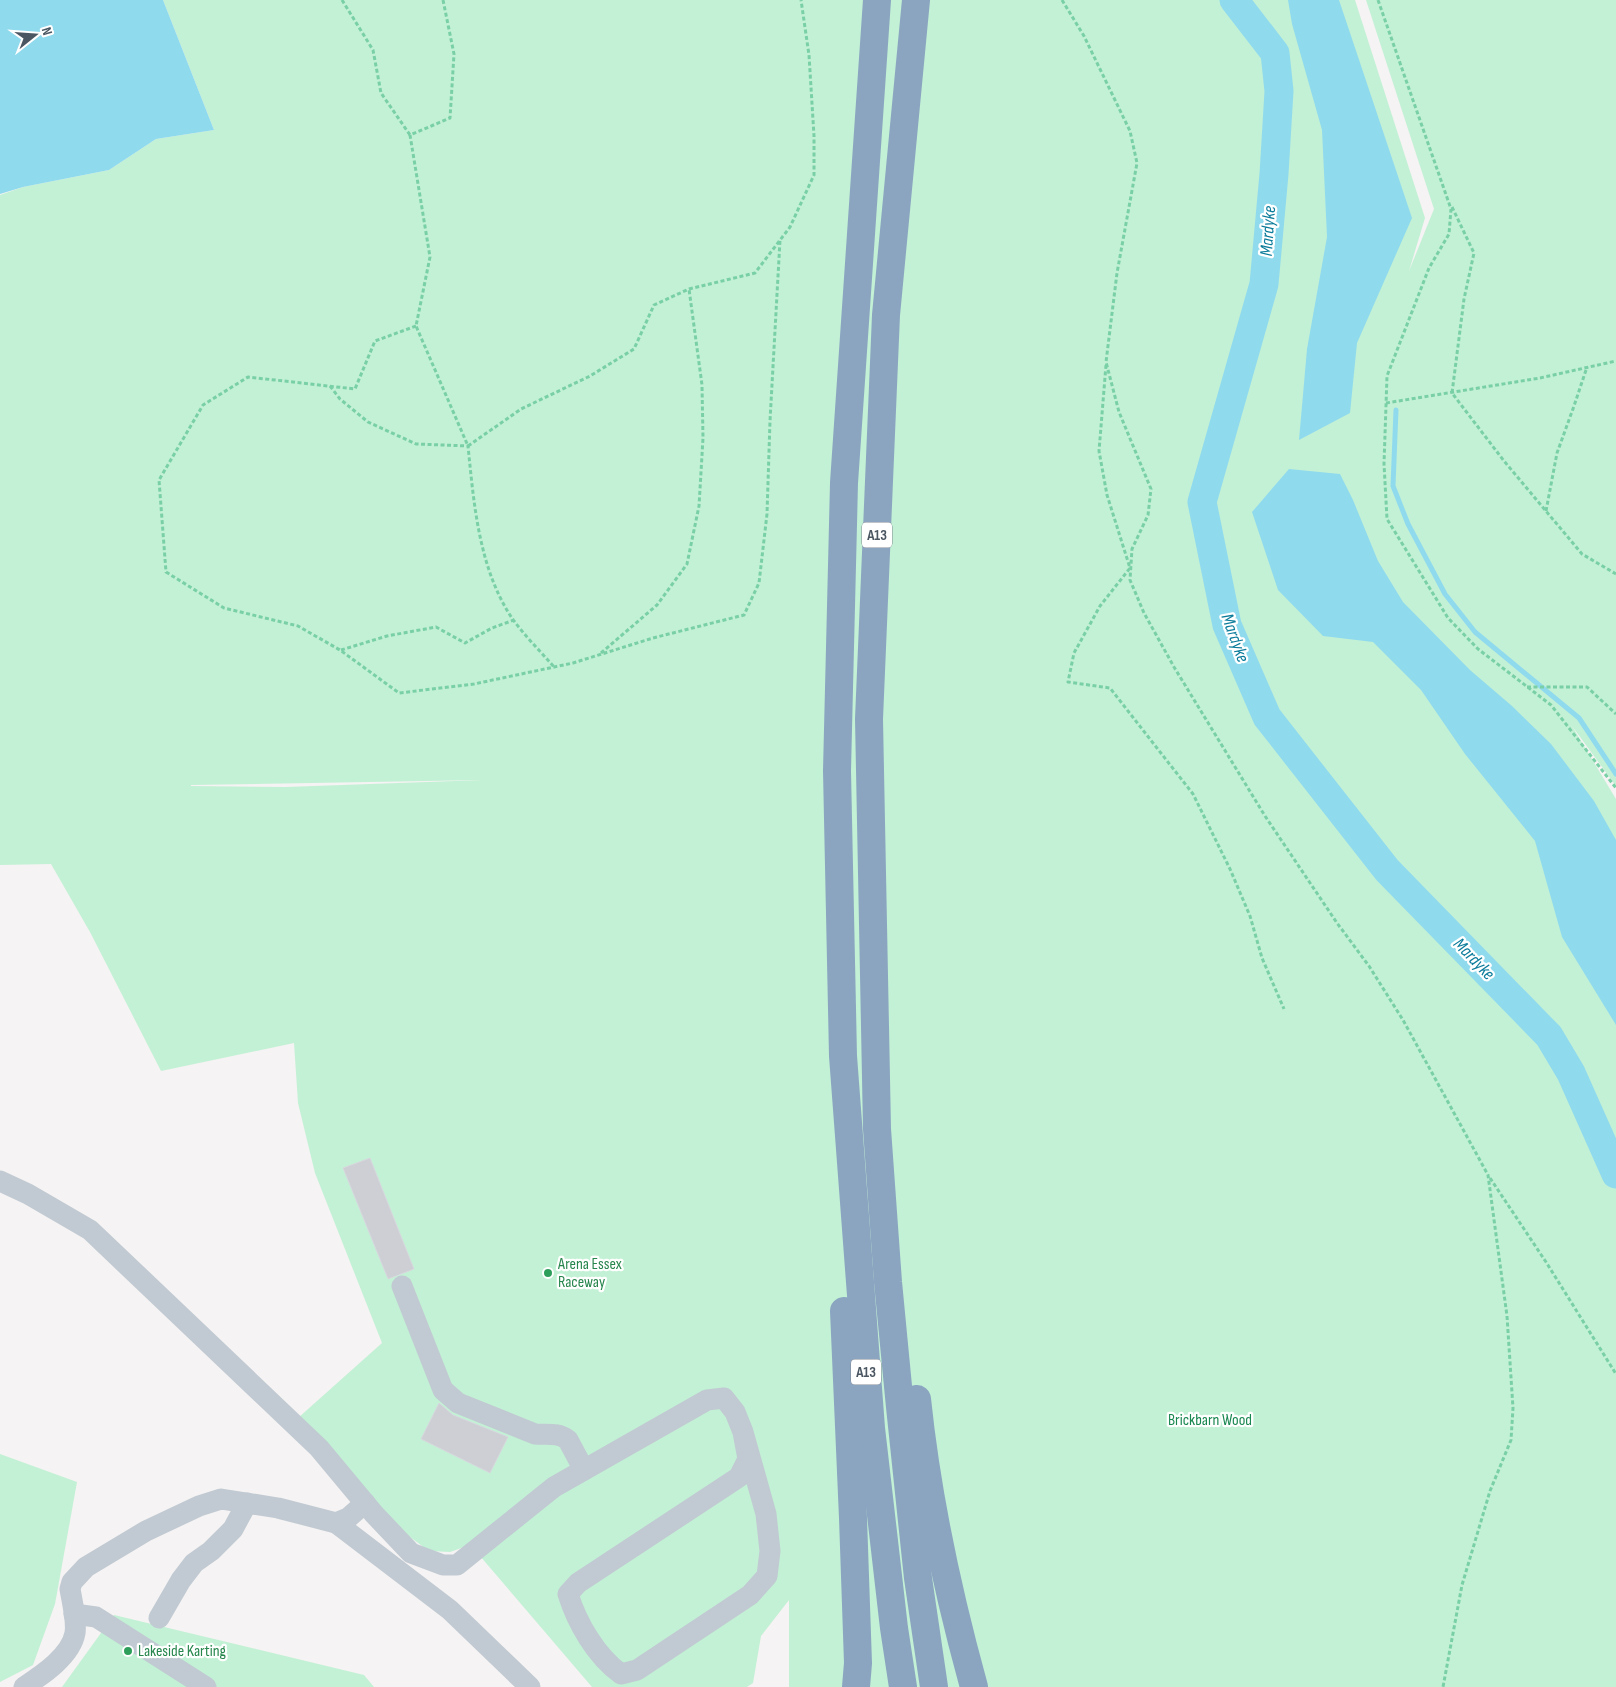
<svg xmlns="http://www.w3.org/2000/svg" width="1616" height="1687" font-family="'Sofia Sans Condensed',sans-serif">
  <rect width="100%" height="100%" fill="#f5f3f3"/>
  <g fill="#c3f1d5" fill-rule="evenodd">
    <path d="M163,0H1355L1425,218L1409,271L1434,209L1366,0H1616V786L1572,726L1616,799V1687H789V1600L761,1636L753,1683L747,1687H592L480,1556L467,1546L450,1552L429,1551L399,1529L298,1418L382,1343L315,1173L298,1103L294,1043L161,1071L90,932L51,864L0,865V195L23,187L109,170L156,139L214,130ZM483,780L286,787L191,786V785Z"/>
    <polygon points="0,1454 77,1482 55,1604 33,1665 0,1682"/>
    <polygon points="114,1615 364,1675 374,1687 62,1687"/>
  </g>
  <g fill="#90daee">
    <polygon points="0,0 163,0 214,130 156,139 109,170 23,187 0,194"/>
    <polygon points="1288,0 1339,0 1412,218 1357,343 1350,413 1299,440 1307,349 1327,237 1322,130 1292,24"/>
    <polygon points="1289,469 1340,474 1353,500 1378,561 1403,602 1470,670 1512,706 1551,744 1594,801 1616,840 1616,1025 1562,937 1535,841 1465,754 1421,690 1373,642 1323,636 1278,590 1252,512"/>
  </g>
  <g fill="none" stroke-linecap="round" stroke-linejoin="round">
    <polyline stroke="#90daee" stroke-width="5" points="1396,410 1393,486 1408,524 1445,594 1475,632 1579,718 1616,774"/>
    <polyline stroke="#90daee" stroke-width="29" points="1234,0 1275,53 1279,91 1274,174 1264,284 1202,502 1227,625 1267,717 1387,870 1549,1036 1571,1073 1616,1174"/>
  </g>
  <g fill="#cdcfd5" stroke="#d7d9de">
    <polygon points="370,1158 414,1269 388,1279 343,1168"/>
    <polygon points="439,1403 453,1415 508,1437 490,1473 421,1439"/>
  </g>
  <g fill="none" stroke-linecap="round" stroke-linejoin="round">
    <g stroke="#7ad0a6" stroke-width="3" stroke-dasharray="4 2.5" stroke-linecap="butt">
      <polyline points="342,0 373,50 381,93 410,135"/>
      <polyline points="443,0 454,54 450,118 410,135 430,257 416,326 468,446 521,409 590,376 634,349 654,305 689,289 755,273 790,227 814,175 814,136 809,55 801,0"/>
      <polyline points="1062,0 1084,36 1130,131 1137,163 1117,273 1106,362 1119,412 1151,489 1148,515 1132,549 1130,580 1144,613 1174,667 1265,816 1337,923 1369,966 1403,1020 1488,1175 1507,1316 1513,1408 1511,1440 1490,1491 1462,1585 1443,1687"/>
      <polyline points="1378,0 1451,209 1449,234 1429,268 1387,376 1384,464 1387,519 1448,618 1478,649 1551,705 1616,788"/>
      <polyline points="1452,207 1474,253 1464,299 1452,393 1504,461 1582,554 1616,574"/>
      <polyline points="416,326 375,341 355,389 248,377 203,405 159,480 166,572 224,608 298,626 340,650 399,693 474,684 573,663 653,638 744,615 759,583 767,514 770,421 780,240"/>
      <polyline points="1106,365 1099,451 1107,495 1130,568 1100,606 1074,653 1068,682 1110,688 1193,794 1230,869 1250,916 1262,958 1284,1009"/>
      <path d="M330,386L340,399L368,422L416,444L468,446C474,505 479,571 514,621C526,637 541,652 554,667"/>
      <polyline points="1386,403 1540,378 1616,361"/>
      <polyline points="1546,511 1557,453 1574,406 1587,367"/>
      <polyline points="341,650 387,636 436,627 465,643 492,628 514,620"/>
      <polyline points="601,653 657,605 687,564 699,506 703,438 702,385 689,289"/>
      <polyline points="1527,687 1587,687 1616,714"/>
      <polyline points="1490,1178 1546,1262 1616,1374"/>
    </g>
    <g stroke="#c1cad2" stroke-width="21">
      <path d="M0,1181L28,1194L90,1230L319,1448L374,1514L411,1553L443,1565H457L554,1487L707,1400L724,1398L735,1412L743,1432L748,1459L739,1477L578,1583L568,1594C577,1623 596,1656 621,1674L637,1670L750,1595L767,1576L770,1551L766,1514L743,1432"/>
      <path d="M402,1286L443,1390L458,1403L535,1434C547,1435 558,1432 568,1440L584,1470"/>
      <polyline points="336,1523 450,1610 530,1687"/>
      <polyline points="74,1614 96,1617 206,1687"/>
      <polyline points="159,1618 181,1580 194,1563 211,1551 233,1529 247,1503"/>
      <path d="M24,1687C42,1675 71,1656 75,1633C77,1621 72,1601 70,1589L72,1582L86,1567L146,1531L199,1506L221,1499L278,1508L336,1523L348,1518L365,1503"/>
    </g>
    <g stroke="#8ba5c1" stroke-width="28">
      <polyline points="877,0 844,483 837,771 843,1056 871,1428 894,1628 903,1687"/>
      <polyline points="916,0 886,315 869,719 877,1129 888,1282 900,1407 918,1578 934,1687"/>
      <polyline points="844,1311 853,1518 858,1663 856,1687"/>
      <path d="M917,1399C927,1496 948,1593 974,1687"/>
    </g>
  </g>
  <g fill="#2e9e5b" stroke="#fff" stroke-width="2">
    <circle cx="548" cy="1273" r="5"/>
    <circle cx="128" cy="1651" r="5"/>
  </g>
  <g text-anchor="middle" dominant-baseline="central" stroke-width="4.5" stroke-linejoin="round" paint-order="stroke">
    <g fill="#fff" stroke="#808990" stroke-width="1">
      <rect x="862" y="522.5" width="30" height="25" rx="4"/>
      <rect x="851" y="1359.5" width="30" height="25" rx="4"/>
    </g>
    <g font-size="15" font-weight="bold" fill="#4a5661">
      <text x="877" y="535">A13</text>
      <text x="866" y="1372">A13</text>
    </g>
    <g font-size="16" fill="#27864d" stroke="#fff" text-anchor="start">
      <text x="558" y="1264">Arena Essex<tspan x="558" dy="18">Raceway</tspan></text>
      <text x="138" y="1651">Lakeside Karting</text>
    </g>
    <g font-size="16" fill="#17864f" stroke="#fff">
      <text x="1210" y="1420">Brickbarn Wood</text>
    </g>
    <g font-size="18" font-style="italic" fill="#0c7c9b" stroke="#fff">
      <text transform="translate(1268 231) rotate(-86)">Mardyke</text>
      <text transform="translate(1235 638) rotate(70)">Mardyke</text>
      <text transform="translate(1474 959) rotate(46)">Mardyke</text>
    </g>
  </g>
  <g transform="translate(35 35) rotate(73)" stroke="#ffffff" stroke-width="4" paint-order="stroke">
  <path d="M0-4L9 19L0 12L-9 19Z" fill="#4a5661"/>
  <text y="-8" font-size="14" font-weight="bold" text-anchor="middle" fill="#4a5661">N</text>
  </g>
</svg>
